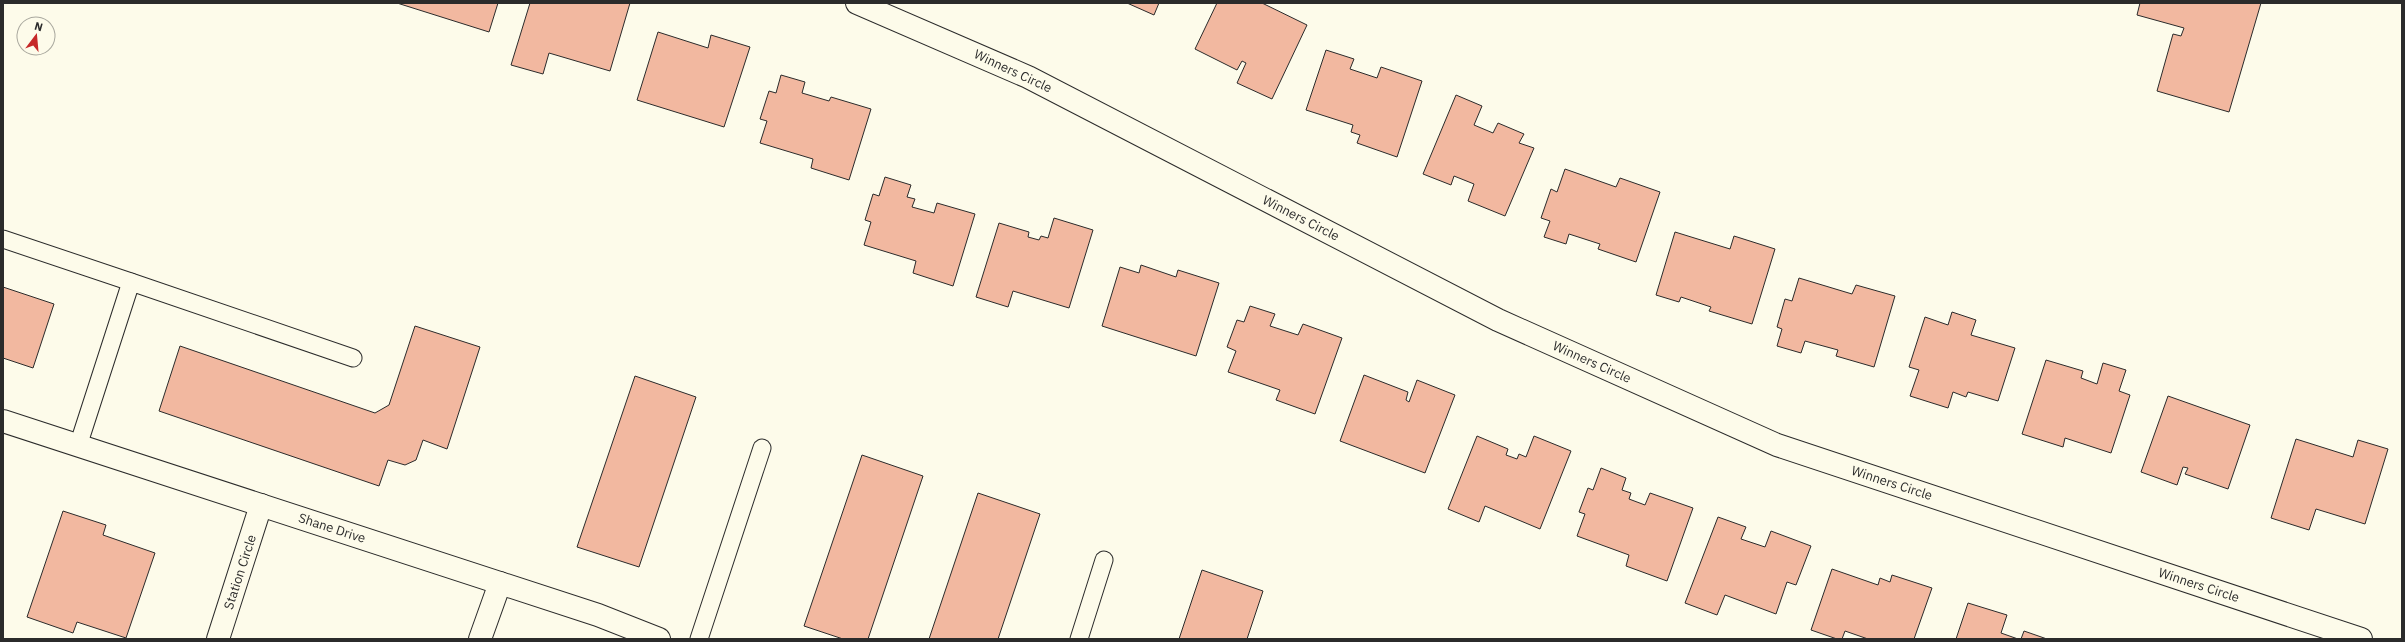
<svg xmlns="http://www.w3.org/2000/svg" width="2405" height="642" font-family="'IBM Plex Sans',sans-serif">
  <rect width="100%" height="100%" fill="#fdfbea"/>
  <g fill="#f2b8a0" stroke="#2b2b2b">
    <polygon points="397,3 498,3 489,32"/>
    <polygon points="530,3 630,3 610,71 549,53 543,74 511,65"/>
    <polygon points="1127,3 1159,3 1154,15"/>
    <polygon points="1217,3 1262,3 1307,25 1272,99 1237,83 1246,63 1242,61 1237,70 1195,49"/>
    <polygon points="2140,3 2261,3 2229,112 2157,91 2173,34 2181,36 2184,28 2137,15"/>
    <polygon points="658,32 708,48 711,35 750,47 724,127 637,100"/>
    <polygon points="1326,50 1354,59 1350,69 1377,78 1381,67 1422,81 1397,157 1357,143 1360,135 1351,132 1353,125 1306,110"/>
    <polygon points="781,75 805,82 802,93 829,101 831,97 871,109 849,180 811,168 813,159 760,143 767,121 760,119 769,91 776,93"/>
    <polygon points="1456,95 1482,106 1474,125 1493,133 1498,123 1524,134 1519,143 1534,148 1505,216 1468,201 1474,184 1454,176 1451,185 1423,174"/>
    <polygon points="1565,169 1616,187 1620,178 1660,192 1636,262 1598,249 1600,244 1569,234 1566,244 1544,237 1550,221 1541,218 1551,189 1557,192"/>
    <polygon points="885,177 911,185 907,197 915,199 912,207 934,213 937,203 975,214 953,286 913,273 916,261 864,245 871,222 865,220 873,194 879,196"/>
    <polygon points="1054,218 1093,230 1069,308 1013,291 1008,307 976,297 999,223 1029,232 1028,237 1039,240 1041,236 1048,238"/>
    <polygon points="1675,232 1730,249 1734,236 1775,249 1752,324 1709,311 1711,307 1681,297 1679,302 1656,295"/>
    <polygon points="1141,265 1176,277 1178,270 1219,283 1196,356 1102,326 1120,267 1139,273"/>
    <polygon points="1799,278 1852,294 1856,285 1895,296 1874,367 1836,356 1838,350 1805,341 1801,353 1777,346 1782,329 1777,327 1785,299 1792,301"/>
    <polygon points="3,287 54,304 33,368 3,358"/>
    <polygon points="1250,306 1275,314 1270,326 1298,335 1303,324 1342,338 1315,414 1276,400 1280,390 1228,372 1236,351 1227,347 1237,320 1244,322"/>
    <polygon points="1952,312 1976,320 1971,335 2015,348 1998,401 1968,392 1966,397 1953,392 1948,408 1910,396 1919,370 1909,367 1925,317 1948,325"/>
    <polygon points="415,326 480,347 447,449 423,440 416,460 405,465 388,460 379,486 159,411 180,346 375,413 389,405"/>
    <polygon points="2046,360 2083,371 2081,378 2097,384 2103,363 2126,370 2119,391 2130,395 2111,453 2065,438 2063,447 2022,434"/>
    <polygon points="1364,375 1408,392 1406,400 1409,402 1417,380 1455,395 1425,473 1340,441"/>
    <polygon points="635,376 696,397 639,567 577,547"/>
    <polygon points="2168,396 2250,425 2228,489 2185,474 2188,468 2183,467 2177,485 2141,472"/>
    <polygon points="1477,436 1508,449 1506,455 1517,459 1519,454 1526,457 1534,436 1571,451 1540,529 1485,506 1479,522 1448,509"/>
    <polygon points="2296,439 2353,457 2358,440 2388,449 2365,524 2316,509 2309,530 2271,518"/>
    <polygon points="862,455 923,476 868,639 843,639 804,626"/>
    <polygon points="1601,468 1626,478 1622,490 1631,493 1629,499 1645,505 1650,493 1693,508 1667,581 1626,566 1629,555 1577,536 1585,514 1579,512 1588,488 1593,490"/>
    <polygon points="978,493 1040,514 998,639 929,639"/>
    <polygon points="63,511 106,525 103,535 155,553 126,638 77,622 73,633 27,617"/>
    <polygon points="1718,517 1746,527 1741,539 1765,547 1771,531 1811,546 1796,585 1787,582 1776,614 1725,595 1717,615 1685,603"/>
    <polygon points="1832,569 1878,585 1880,578 1890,582 1892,575 1932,588 1914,639 1868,639 1845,631 1842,639 1837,639 1811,630"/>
    <polygon points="1202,570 1263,591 1247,639 1179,639"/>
    <polygon points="1968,603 2007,615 2001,633 2018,639 1956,639"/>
    <polygon points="2024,631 2047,639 2021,639"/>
  </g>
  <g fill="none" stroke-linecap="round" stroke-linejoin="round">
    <defs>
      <g id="lane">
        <polyline points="3,239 131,282"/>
        <polyline points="78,446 131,282 353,358"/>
        <polyline points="699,639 762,448"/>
        <polyline points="1079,639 1104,560"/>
      </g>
      <g id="street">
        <polyline points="857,3 1028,77 1498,320 1777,445 2361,639"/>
        <polyline points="3,421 598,615 659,639"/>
        <polyline points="218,639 261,505"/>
        <polyline points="480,639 500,583"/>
      </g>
    </defs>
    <use href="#lane" stroke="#2b2b2b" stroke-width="19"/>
    <use href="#street" stroke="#2b2b2b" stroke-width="24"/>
    <use href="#lane" stroke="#fdfbea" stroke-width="17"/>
    <use href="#street" stroke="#fdfbea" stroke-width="22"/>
  </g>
  <g text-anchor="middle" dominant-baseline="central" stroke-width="3" stroke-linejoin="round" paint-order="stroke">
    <g font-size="13" fill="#2b2b2b" stroke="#fdfbea">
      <text transform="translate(1013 71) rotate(25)">Winners Circle</text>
      <text transform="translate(1301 218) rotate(27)">Winners Circle</text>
      <text transform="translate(1592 362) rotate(24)">Winners Circle</text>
      <text transform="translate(1892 483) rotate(18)">Winners Circle</text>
      <text transform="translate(332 528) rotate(18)">Shane Drive</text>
      <text transform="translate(240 572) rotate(-72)">Station Circle</text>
      <text transform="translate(2199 585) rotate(18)">Winners Circle</text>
    </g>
  </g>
  <rect width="2405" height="642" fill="none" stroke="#2b2b2b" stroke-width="8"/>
  <g transform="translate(36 36) rotate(16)"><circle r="19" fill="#fdfbea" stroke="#a9a89e"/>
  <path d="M0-3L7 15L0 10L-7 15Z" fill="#c62828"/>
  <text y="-6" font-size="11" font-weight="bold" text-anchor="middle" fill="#2b2b2b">N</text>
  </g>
</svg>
